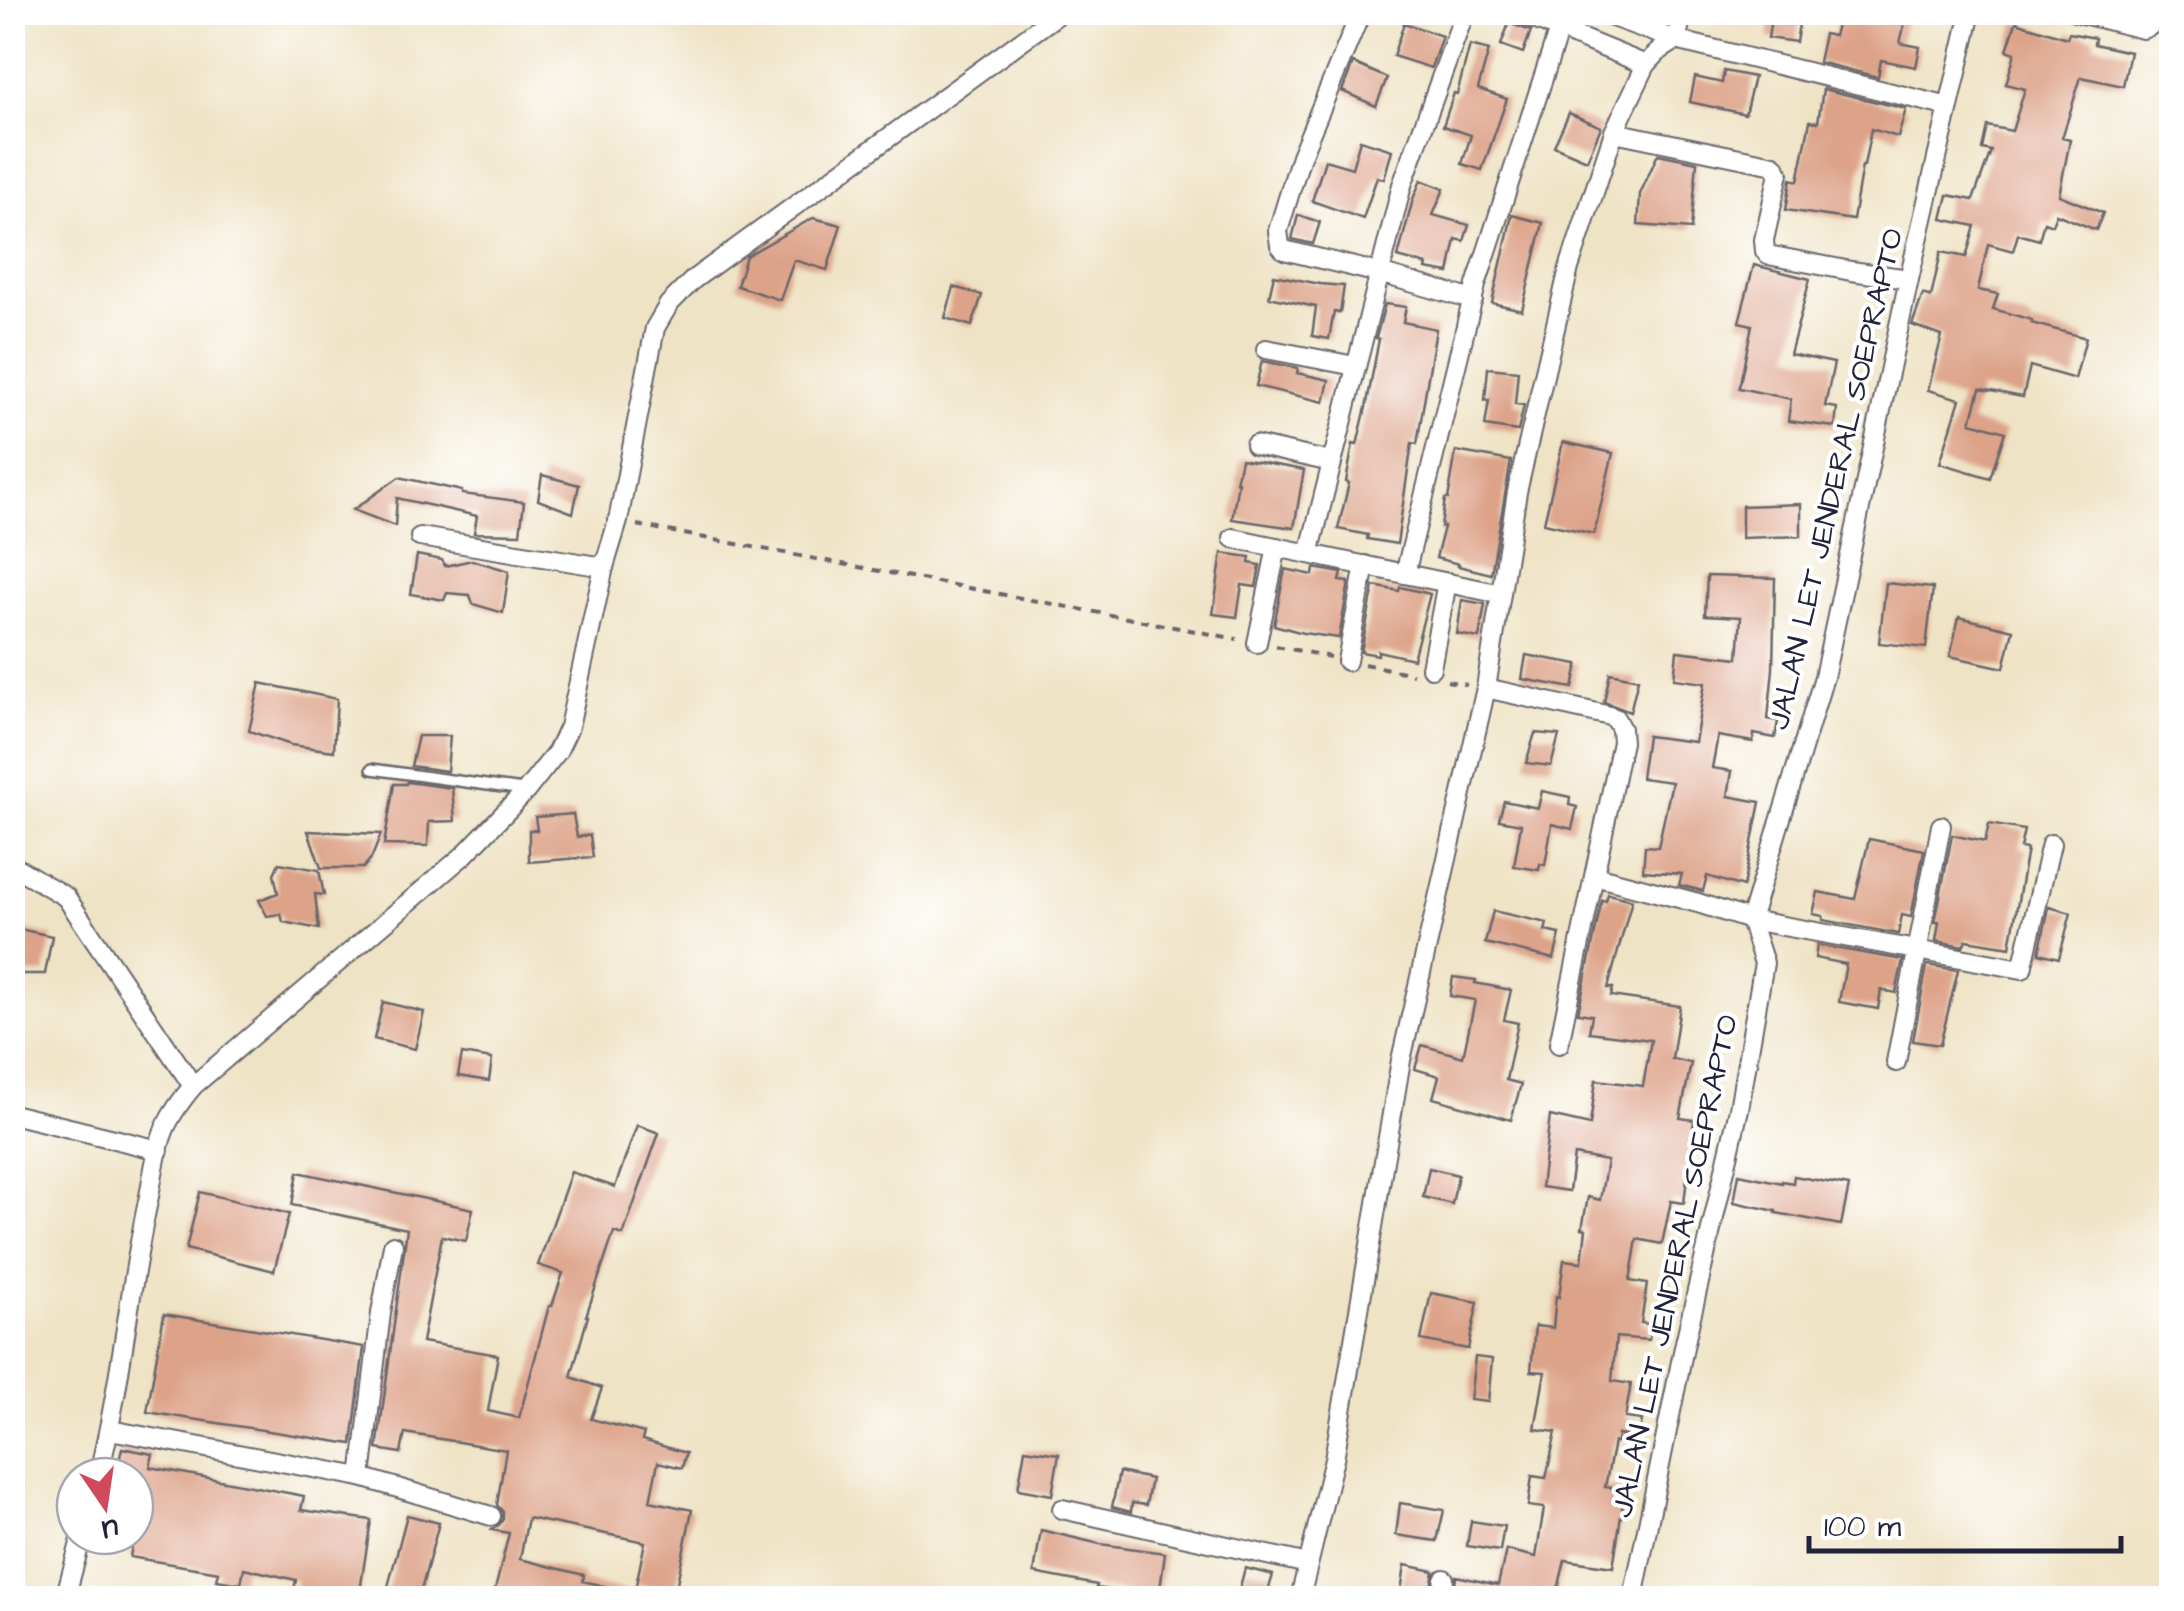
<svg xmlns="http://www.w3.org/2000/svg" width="2184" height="1611" font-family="'Architects Daughter',sans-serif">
  <rect width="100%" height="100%" fill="#fff"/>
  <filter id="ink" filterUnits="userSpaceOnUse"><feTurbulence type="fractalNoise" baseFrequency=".01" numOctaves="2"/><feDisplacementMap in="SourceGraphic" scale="20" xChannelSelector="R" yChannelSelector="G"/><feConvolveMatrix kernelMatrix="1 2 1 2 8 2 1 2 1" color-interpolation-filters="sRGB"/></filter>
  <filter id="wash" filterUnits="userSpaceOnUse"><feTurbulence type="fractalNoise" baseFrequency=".0048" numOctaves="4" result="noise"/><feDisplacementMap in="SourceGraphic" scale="40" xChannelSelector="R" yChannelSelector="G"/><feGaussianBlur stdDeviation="2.25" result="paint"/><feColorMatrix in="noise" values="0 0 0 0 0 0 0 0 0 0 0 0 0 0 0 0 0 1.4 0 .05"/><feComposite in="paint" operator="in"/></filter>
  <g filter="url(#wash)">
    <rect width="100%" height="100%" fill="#efe3c5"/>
    <g id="blocks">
      <g fill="#dda389">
        <polygon points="1772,12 1801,12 1796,42 1768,38"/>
        <polygon points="1840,12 1883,12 1906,18 1900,43 1920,47 1916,67 1881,60 1878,77 1818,62 1824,34 1834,36"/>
        <polygon points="2016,22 2067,38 2069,33 2095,38 2094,44 2130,52 2123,86 2081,77 2062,138 2070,140 2059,195 2103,213 2096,230 2056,214 2052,225 2044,222 2039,240 2018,234 2013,251 1988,244 1978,290 1998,294 1993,309 2032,320 2031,323 2086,338 2075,379 2030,366 2023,397 1980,389 1971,422 2005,432 1990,478 1940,463 1960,399 1928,390 1942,336 1912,325 1923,294 1931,297 1941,252 1966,257 1975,226 1942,219 1948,195 1973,200 1991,151 1982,149 1987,126 2012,131 2025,89 2006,84 2015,53 2007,50"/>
        <polygon points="1404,23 1442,36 1431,68 1393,56"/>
        <polygon points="1509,23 1531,31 1523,53 1501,45"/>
        <polygon points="1470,45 1489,50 1478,89 1507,99 1482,170 1462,164 1471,135 1443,126 1454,93 1457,94"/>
        <polygon points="1353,63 1387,78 1376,106 1342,91"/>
        <polygon points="1724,71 1754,77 1745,114 1690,102 1695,77 1722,83"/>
        <polygon points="1823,89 1906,109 1898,137 1871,129 1864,166 1862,166 1853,220 1786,210 1791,179 1798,181 1810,121 1818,122"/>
        <polygon points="1569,113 1601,127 1587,160 1554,146"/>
        <polygon points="1360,140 1392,150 1384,179 1377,177 1363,219 1312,201 1325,160 1352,168"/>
        <polygon points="1658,154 1697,162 1691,229 1638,225 1640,194"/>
        <polygon points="1421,180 1444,189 1433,215 1469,225 1464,241 1456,239 1449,273 1426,269 1427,265 1398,257 1413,199"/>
        <polygon points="1298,215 1320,222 1313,244 1292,239"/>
        <polygon points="1512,215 1543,223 1522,310 1492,303"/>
        <polygon points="813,218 841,225 827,270 794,260 780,300 737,286 746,256"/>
        <polygon points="1754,265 1810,279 1790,354 1834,363 1825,406 1837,408 1835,427 1788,421 1791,399 1739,388 1752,325 1739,322"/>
        <polygon points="1274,275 1320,284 1344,286 1340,313 1334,312 1329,339 1312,336 1316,307 1269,297"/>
        <polygon points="954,287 982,295 972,326 945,318"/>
        <polygon points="1385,304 1406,307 1403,322 1436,329 1417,444 1412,443 1397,544 1367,539 1368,535 1338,529 1349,483 1346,482 1353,444 1357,445 1367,403 1379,339 1376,338"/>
        <polygon points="1262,361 1298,368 1297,373 1329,380 1324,402 1256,386"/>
        <polygon points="1488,368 1518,371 1515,404 1524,405 1518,431 1485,426 1489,400 1485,400"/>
        <polygon points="1563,442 1613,453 1594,534 1544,523"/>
        <polygon points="1456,451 1511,461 1491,574 1458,566 1459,564 1436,558 1444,527 1441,527 1445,499 1448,499"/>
        <polygon points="1241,459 1304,470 1294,528 1232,519 1238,482 1236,482"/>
        <polygon points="542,475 579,485 573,513 538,500"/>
        <polygon points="399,477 462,491 462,494 524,502 520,534 474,533 477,516 397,498 395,526 353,510"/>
        <polygon points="1801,504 1801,536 1742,538 1742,506"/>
        <polygon points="1222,553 1250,557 1249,563 1260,565 1256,587 1242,585 1237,617 1213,614"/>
        <polygon points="417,555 442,560 445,566 472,560 509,571 503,613 473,604 470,595 447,593 444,600 411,594"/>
        <polygon points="1314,568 1342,573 1340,581 1349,582 1339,638 1303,633 1274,625 1285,569 1313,575"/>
        <polygon points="1707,576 1775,578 1773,669 1768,719 1778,721 1775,738 1754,734 1753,742 1718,736 1712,768 1732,771 1728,796 1760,802 1743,887 1707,876 1703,891 1679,885 1682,874 1643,871 1645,846 1658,847 1672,782 1641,778 1647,736 1695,742 1705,683 1674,679 1677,651 1738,658 1741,617 1705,615"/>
        <polygon points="1886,583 1933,588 1926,648 1879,643"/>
        <polygon points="1374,586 1399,591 1400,587 1430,594 1413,659 1378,651 1378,655 1361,652"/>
        <polygon points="1462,600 1485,604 1479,638 1457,634"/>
        <polygon points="1959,617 2013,630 2004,668 1950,656"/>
        <polygon points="1526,655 1578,664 1573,688 1522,679"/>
        <polygon points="1610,673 1638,679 1630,712 1604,702"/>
        <polygon points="260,683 337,699 334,751 291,745 249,731"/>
        <polygon points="1535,733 1559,735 1551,766 1526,763"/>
        <polygon points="418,736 450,736 447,771 411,766"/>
        <polygon points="407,782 452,788 455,821 429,822 428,846 384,845 394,784 406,784"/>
        <polygon points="1542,791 1570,797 1569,805 1577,807 1572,829 1552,824 1545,865 1540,864 1539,870 1514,866 1521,824 1499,820 1504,801 1538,808"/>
        <polygon points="573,814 577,837 590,835 593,857 529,862 529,830 537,830 535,817"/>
        <polygon points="1989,824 2024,830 2020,848 2027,849 2010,947 1966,940 1963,946 1936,941 1939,922 1935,922 1952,835 1985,842"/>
        <polygon points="308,831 381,834 372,857 363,868 321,868"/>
        <polygon points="1869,839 1924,850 1911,917 1902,915 1898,934 1823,920 1823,916 1813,914 1818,892 1855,899"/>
        <polygon points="279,863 319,870 324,895 315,894 319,929 283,922 281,914 267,916 259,900 278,893 274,874"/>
        <polygon points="1608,894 1632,900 1608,988 1613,988 1611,996 1680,1006 1672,1059 1691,1063 1680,1118 1694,1120 1684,1203 1671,1201 1662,1244 1637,1239 1630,1281 1647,1284 1641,1323 1650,1324 1649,1340 1616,1337 1612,1381 1631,1384 1625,1418 1642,1420 1639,1438 1618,1435 1617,1442 1614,1442 1605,1487 1625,1490 1613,1567 1565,1560 1556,1598 1454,1598 1456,1576 1498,1585 1506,1550 1536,1557 1544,1508 1528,1506 1532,1476 1546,1478 1556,1432 1535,1429 1545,1372 1531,1371 1535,1326 1553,1328 1556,1296 1559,1297 1564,1260 1582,1262 1586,1229 1582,1228 1588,1197 1600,1200 1607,1161 1574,1155 1569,1191 1541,1187 1550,1116 1590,1125 1596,1080 1643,1086 1651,1040 1589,1032 1592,1015 1578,1013 1602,900 1606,901"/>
        <polygon points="2049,907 2071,913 2059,958 2039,953"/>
        <polygon points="1493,911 1547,923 1545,931 1560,934 1554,959 1485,943"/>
        <polygon points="19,929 52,936 45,974 20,974 12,962 12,943"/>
        <polygon points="1817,945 1903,960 1896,993 1881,990 1878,1009 1839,1002 1846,964 1815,958"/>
        <polygon points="1927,965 1958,970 1940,1045 1913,1041"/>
        <polygon points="1453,977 1476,980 1475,983 1511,990 1504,1020 1518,1023 1506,1080 1521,1084 1511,1120 1433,1098 1439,1076 1415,1069 1422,1045 1463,1057 1475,1000 1450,996"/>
        <polygon points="383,1002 424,1012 415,1049 374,1039"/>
        <polygon points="462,1054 492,1059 489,1081 458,1076"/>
        <polygon points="637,1125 659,1133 623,1235 614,1232 586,1316 588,1316 571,1377 602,1388 591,1419 644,1433 642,1440 686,1453 682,1468 658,1462 650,1501 692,1510 675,1593 636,1585 645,1542 528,1518 520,1559 584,1575 583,1581 630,1592 629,1598 493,1598 509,1533 492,1530 500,1524 503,1519 503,1512 497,1505 506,1450 405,1433 401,1453 377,1449 407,1229 292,1205 298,1172 473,1209 466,1241 442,1236 422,1342 498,1355 488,1411 519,1418 549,1306 552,1306 563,1273 538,1265 571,1172 615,1187"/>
        <polygon points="1429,1168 1458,1175 1452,1204 1423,1197"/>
        <polygon points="1739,1174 1782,1183 1782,1181 1793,1183 1794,1176 1849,1186 1841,1225 1776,1213 1776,1211 1734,1202"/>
        <polygon points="200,1192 289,1214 274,1271 186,1249"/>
        <polygon points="1431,1293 1478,1302 1468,1349 1421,1340"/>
        <polygon points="164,1314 364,1347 352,1444 147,1412"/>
        <polygon points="1475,1357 1492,1359 1488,1402 1470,1400"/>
        <polygon points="122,1448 153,1454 150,1467 304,1496 301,1510 371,1520 359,1598 311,1598 293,1594 296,1580 244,1568 241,1584 217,1580 219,1572 130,1557 138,1515 135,1514 135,1476 116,1476"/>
        <polygon points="1025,1449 1059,1454 1052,1495 1018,1489"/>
        <polygon points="1119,1472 1151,1479 1146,1505 1132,1503 1131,1512 1112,1507"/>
        <polygon points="1400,1503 1444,1510 1437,1541 1396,1535"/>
        <polygon points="407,1515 439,1523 419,1598 385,1598"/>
        <polygon points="1471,1521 1504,1526 1500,1551 1467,1546"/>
        <polygon points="1041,1530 1100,1544 1165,1553 1159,1596 1096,1588 1097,1585 1034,1573"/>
        <polygon points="1405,1565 1434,1571 1429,1598 1400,1598"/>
        <polygon points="1245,1568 1273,1575 1266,1598 1237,1598"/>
      </g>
    </g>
  </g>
  <g filter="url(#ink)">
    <use href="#blocks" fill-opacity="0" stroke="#6a666b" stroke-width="2.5"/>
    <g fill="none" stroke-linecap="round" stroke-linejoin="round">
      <defs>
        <polyline id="service" points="372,769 523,790"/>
        <g id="minor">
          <polyline points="1361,12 1301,156 1278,231 1280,245 1284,250 1379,273 1473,300"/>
          <polyline points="1517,12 1646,65"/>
          <polyline points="1598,12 1676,40"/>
          <polyline points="1683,12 1676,40 1949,107"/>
          <polyline points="2075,12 2143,29 2150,26 2155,12"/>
          <polyline points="1614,132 1774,165 1779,173 1764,240 1765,251 1768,255 1851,271 1909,279"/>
          <polyline points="1266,349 1355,366"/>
          <polyline points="1255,445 1331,462"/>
          <polyline points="420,537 604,567"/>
          <polyline points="1233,538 1501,594"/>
          <polyline points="1309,554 1402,185 1465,12"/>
          <polyline points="1405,574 1476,285 1559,29"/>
          <polyline points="1257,643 1277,547"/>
          <polyline points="1347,661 1365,565"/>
          <polyline points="1431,668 1447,582"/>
          <polyline points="1486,688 1606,715 1615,718 1621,729 1622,742 1559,1044"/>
          <polyline points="12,865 66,897 193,1086"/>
          <polyline points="1595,876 1698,903 1750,920 2022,969 2051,844"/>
          <polyline points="1896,1062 1941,826"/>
          <polyline points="12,1114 159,1150"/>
          <polyline points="110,1430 361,1477 491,1516"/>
          <path d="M98,1476C121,1387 128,1295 147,1206C153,1179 155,1149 167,1124C174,1110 183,1098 193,1086L464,855L526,791L557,752L569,727L604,567L618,521L655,328L669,304L694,279L1061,12"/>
          <polyline points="361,1477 381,1313 393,1245"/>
          <polyline points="1062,1509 1308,1564"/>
          <polyline points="65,1598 82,1536"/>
          <polyline points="1300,1598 1334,1459 1401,1060 1486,688 1517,492 1569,268 1614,132 1646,65 1659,51 1676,40"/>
          <polyline points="1441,1598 1444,1579"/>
          <polyline points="1633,1598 1684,1347 1739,1109 1764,963 1750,920 1824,677 1909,279 1971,12"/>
        </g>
      </defs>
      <use href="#service" stroke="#6a666b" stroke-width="14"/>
      <use href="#minor" stroke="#6a666b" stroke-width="22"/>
      <g stroke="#6a666b" stroke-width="4" stroke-dasharray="8 8" stroke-linecap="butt">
        <polyline points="637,525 1237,639"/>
        <polyline points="1276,646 1330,657"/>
        <polyline points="1364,664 1413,674"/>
        <polyline points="1447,681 1467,685"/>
      </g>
      <use href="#service" stroke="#fff" stroke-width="9"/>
      <use href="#minor" stroke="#fff" stroke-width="18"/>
    </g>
  </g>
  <g text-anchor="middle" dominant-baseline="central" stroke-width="8" stroke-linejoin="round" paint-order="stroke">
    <g font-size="30" fill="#22223b" stroke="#fff">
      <text transform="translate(1836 479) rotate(-77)">JALAN LET JENDERAL SOEPRAPTO</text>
      <text transform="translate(1675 1266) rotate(-78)">JALAN LET JENDERAL SOEPRAPTO</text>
    </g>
  </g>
  <rect width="2184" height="1611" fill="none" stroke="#fff" stroke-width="50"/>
  <g transform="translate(105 1506) rotate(167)"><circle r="48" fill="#ffffff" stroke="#a7a7b1" stroke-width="2.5"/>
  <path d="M0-8L18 38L0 25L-18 38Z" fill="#d1495b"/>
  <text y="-15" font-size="28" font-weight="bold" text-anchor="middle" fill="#22223b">U</text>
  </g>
  <path d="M1809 1536v15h312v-15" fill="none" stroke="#22223b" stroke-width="5"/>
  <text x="1824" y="1536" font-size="30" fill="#22223b" stroke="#ffffff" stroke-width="8" paint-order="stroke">100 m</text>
</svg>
